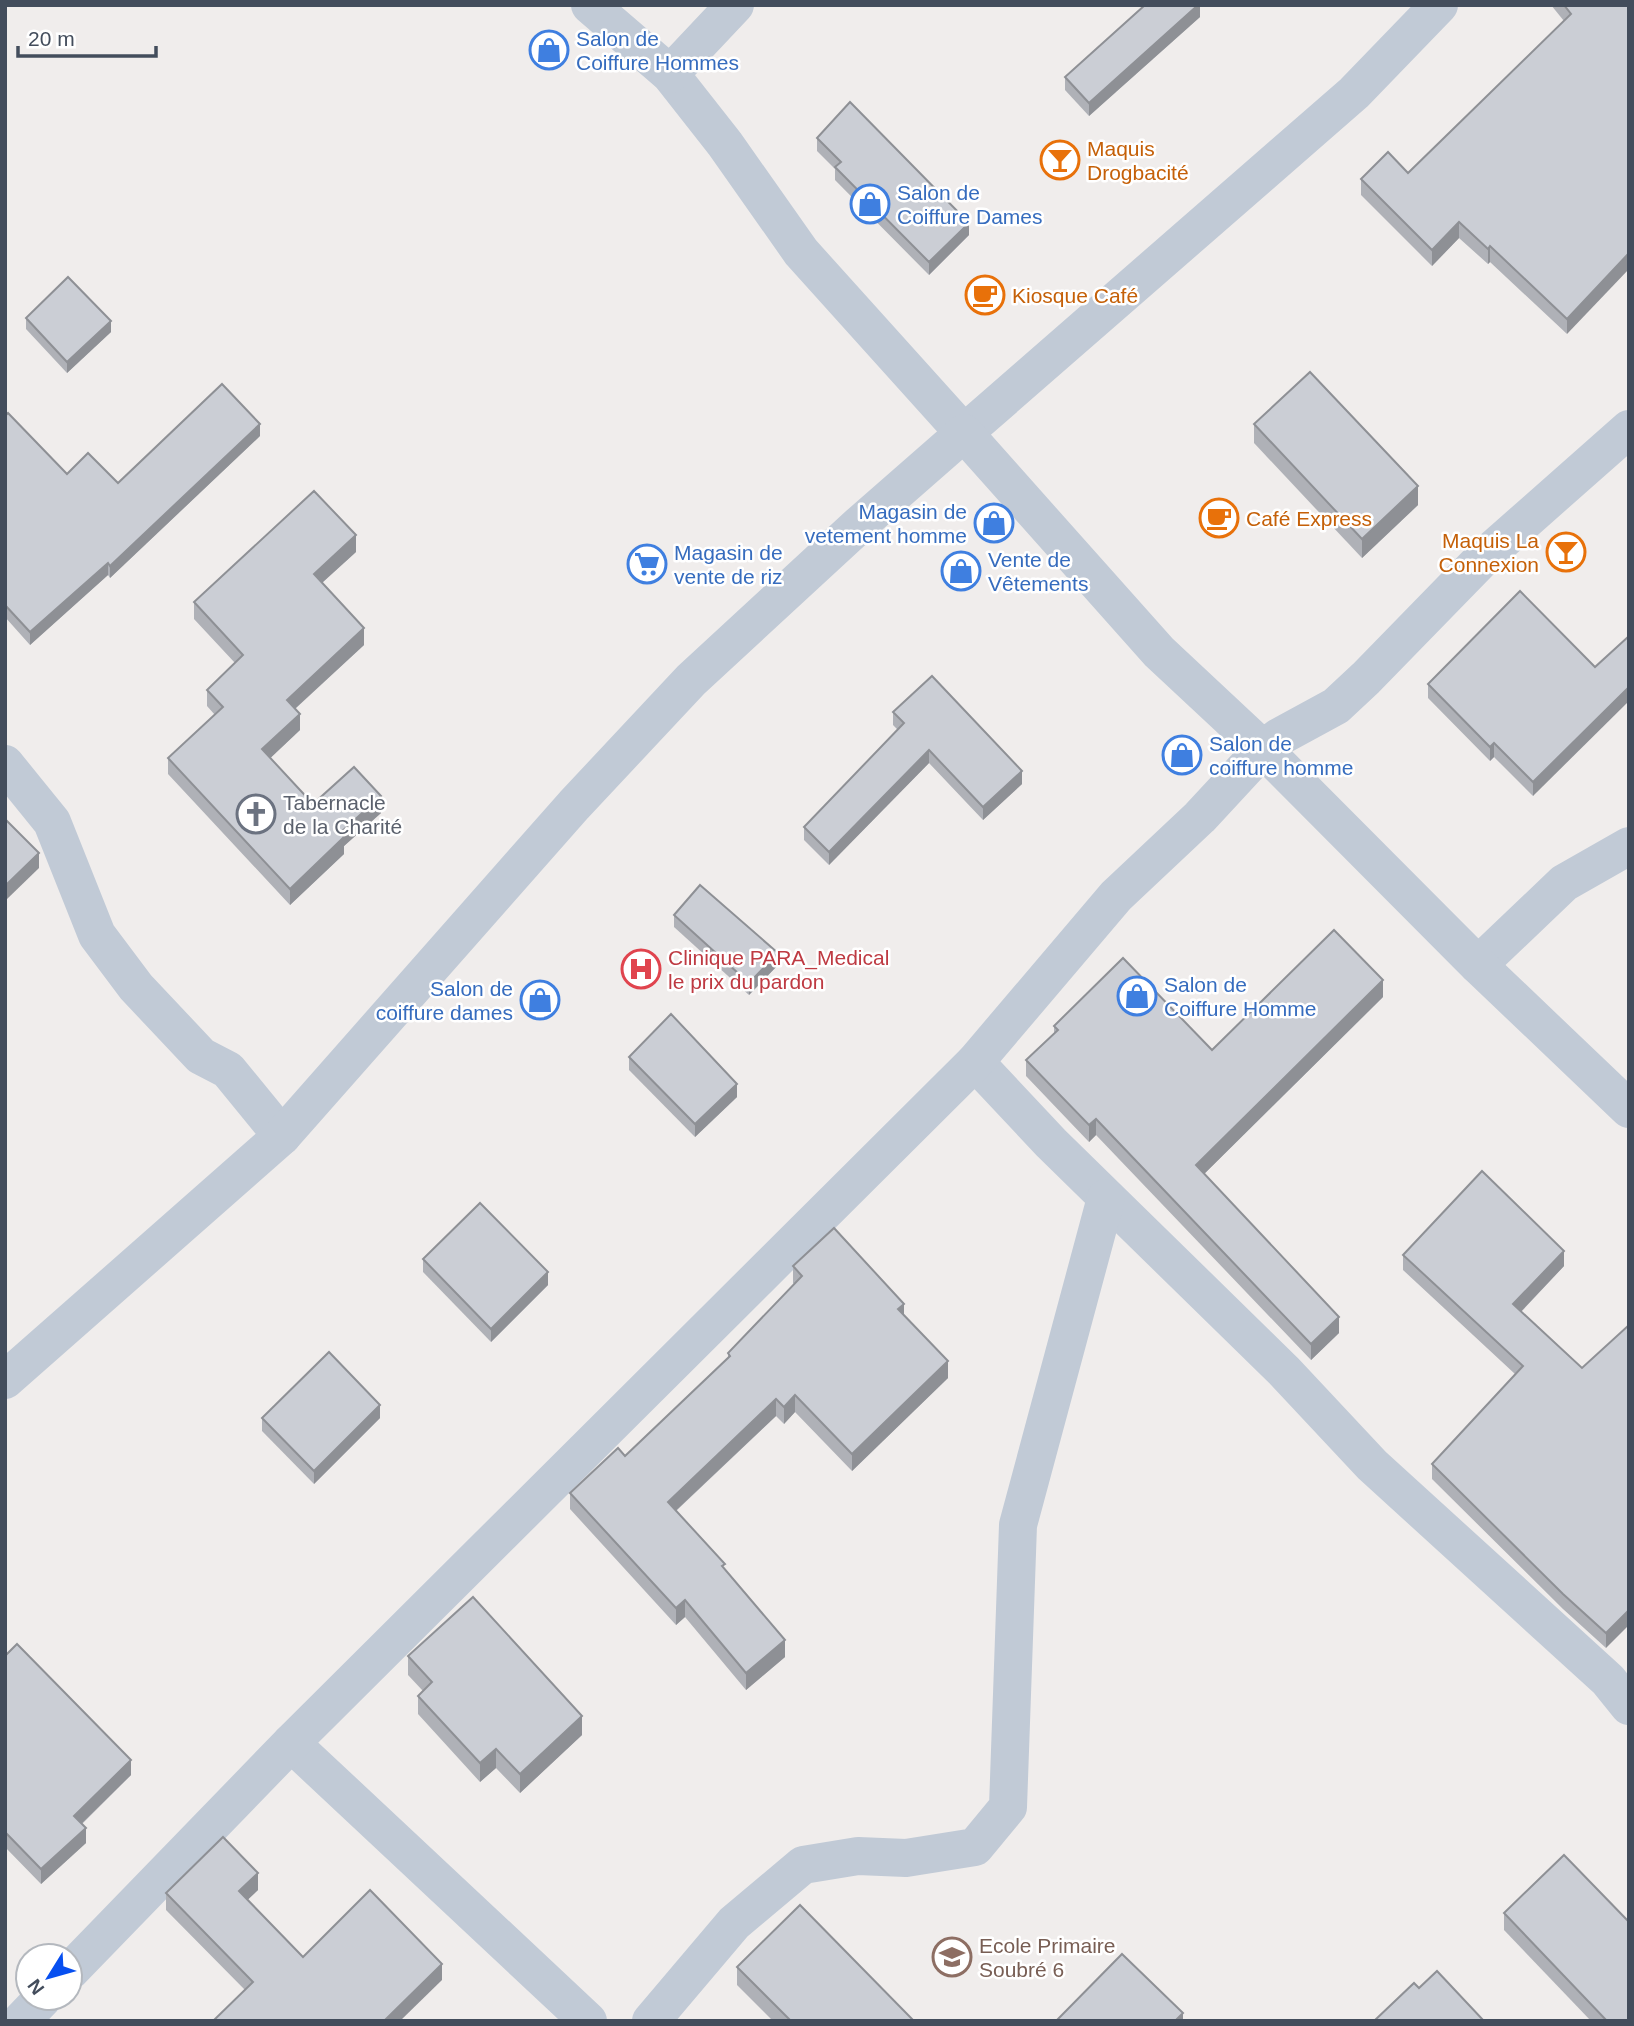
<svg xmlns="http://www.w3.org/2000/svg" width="1634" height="2026" font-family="Helvetica,sans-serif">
  <rect width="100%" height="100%" fill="#f0edec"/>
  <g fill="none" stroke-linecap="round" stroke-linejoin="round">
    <g stroke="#c1cad6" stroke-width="38">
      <polyline points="590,5 670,74 725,144 801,252 964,433 1354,93 1439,5"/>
      <polyline points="670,74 735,5"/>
      <polyline points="5,764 52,822 97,935 136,987 201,1056 228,1070 282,1136"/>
      <polyline points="1478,965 1564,883 1629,846"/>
      <polyline points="975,1062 1051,1143 1284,1371 1372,1465 1608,1680 1629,1706"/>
      <polyline points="5,1380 282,1136 574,805 691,680 860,524 964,433 1159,652 1263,749 1279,737 1336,706 1366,678 1483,558 1629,429"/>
      <polyline points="291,1743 588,2021"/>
      <polyline points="70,1971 291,1743 975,1062 1116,896 1200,817 1263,749 1478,965 1629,1109"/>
      <polyline points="21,2021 43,1998"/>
      <polyline points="651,2021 734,1923 803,1865 858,1856 906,1858 975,1847 1008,1807 1018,1525 1106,1198"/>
    </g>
  </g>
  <g fill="#afb1b7">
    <polygon points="1200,5 1200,17 1089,116 1065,90 1065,77"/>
    <polygon points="1551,5 1629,5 1567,334 1490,262 1488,264 1459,238 1432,266 1361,195 1361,179 1408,173 1564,21"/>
    <polygon points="817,138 969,235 929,275 835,180 835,169 817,151"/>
    <polygon points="26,318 111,332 67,373 26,329"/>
    <polygon points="5,416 67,474 118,483 260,436 110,578 108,575 30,645 5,617"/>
    <polygon points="1254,424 1418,505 1362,558 1254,443"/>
    <polygon points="356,552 322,583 364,645 295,709 300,730 270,758 313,804 381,813 344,846 344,854 290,905 168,774 168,758 215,715 207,706 207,690 235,663 194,619 194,602"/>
    <polygon points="1595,667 1533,796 1494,757 1490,761 1428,698 1428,684"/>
    <polygon points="893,712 1022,784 983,820 929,763 829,865 804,840 804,827 898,730 893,725"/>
    <polygon points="674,915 778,965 749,995 674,927"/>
    <polygon points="1383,997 1204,1174 1339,1333 1311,1360 1096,1135 1089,1142 1026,1076 1026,1060 1054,1033 1054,1026 1212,1050"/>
    <polygon points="629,1057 737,1097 695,1137 629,1070"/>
    <polygon points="1403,1255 1564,1266 1521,1312 1582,1368 1629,1325 1606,1648 1563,1609 1432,1479 1432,1464 1515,1374 1403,1270"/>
    <polygon points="423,1259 548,1285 491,1342 423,1272"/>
    <polygon points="793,1266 904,1315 948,1378 852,1471 795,1412 784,1424 776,1416 676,1511 725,1569 785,1657 746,1690 685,1617 676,1625 570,1509 570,1493 625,1456 728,1358 728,1353 794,1284 793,1283"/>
    <polygon points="262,1418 380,1418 314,1484 262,1431"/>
    <polygon points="5,1656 131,1775 82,1824 86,1843 41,1884 5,1847"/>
    <polygon points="408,1656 582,1735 520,1793 496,1768 480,1782 418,1714 418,1696 423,1691 408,1675"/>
    <polygon points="258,1890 247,1900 303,1957 442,1980 245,1990 166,1910 166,1893"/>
    <polygon points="1504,1913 1629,2021 1591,2021 1504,1930"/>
    <polygon points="737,1967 914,2021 773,2021 737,1985"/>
  </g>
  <g fill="#8e9095">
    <polygon points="1198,5 1200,5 1200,17 1089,116 1089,103"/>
    <polygon points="1459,222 1459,238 1432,266 1432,250"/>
    <polygon points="969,223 969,235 929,275 929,262"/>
    <polygon points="1490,246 1490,262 1488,264 1488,249"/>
    <polygon points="1629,253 1629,269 1567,334 1567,319"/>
    <polygon points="111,321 111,332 67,373 67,362"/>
    <polygon points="260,424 260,436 110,578 110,566"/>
    <polygon points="1418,486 1418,505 1362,558 1362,539"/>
    <polygon points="356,535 356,552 314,590 314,574"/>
    <polygon points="108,563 108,575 30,645 30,632"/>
    <polygon points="364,628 364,645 287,716 287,700"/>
    <polygon points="1629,687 1629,701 1533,796 1533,782"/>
    <polygon points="300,714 300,730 262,766 262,749"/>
    <polygon points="1494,743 1494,757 1490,761 1490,747"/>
    <polygon points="929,750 929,763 829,865 829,852"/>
    <polygon points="1022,771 1022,784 983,820 983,807"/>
    <polygon points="381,796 381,813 344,846 344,854 290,905 290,889 340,833"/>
    <polygon points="39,853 39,868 5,901 5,886"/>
    <polygon points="778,953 778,965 749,995 749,983"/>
    <polygon points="1383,980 1383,997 1196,1182 1196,1165"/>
    <polygon points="737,1084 737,1097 695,1137 695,1124"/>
    <polygon points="1096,1119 1096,1135 1089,1142 1089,1125"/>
    <polygon points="1564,1251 1564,1266 1513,1320 1513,1304"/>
    <polygon points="548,1272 548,1285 491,1342 491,1329"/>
    <polygon points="904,1304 904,1320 898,1309"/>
    <polygon points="1339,1317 1339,1333 1311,1360 1311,1344"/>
    <polygon points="948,1361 948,1378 852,1471 852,1454"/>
    <polygon points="795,1395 795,1412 784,1424 784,1407"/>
    <polygon points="776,1399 776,1416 668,1518 668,1502"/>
    <polygon points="380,1405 380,1418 314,1484 314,1471"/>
    <polygon points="685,1600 685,1617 676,1625 676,1608"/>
    <polygon points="1629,1610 1629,1625 1606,1648 1606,1633"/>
    <polygon points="785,1640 785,1657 746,1690 746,1673"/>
    <polygon points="582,1716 582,1735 520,1793 520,1774"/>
    <polygon points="496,1749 496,1768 480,1782 480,1763"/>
    <polygon points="131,1760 131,1775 74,1831 74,1816"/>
    <polygon points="86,1828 86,1843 41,1884 41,1869"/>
    <polygon points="258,1873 258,1890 239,1908 239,1891"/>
    <polygon points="442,1964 442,1980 400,2021 384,2021"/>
    <polygon points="1183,2013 1183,2021 1175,2021"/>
  </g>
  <g fill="#cbced5" stroke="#8e9095" stroke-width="2">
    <polygon points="1145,5 1198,5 1089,103 1065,77"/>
    <polygon points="1564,5 1629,5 1629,253 1567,319 1490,246 1488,249 1459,222 1432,250 1361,179 1388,152 1408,173 1571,14"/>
    <polygon points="850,102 969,223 929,262 835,167 841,162 817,138"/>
    <polygon points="68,277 111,321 67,362 26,318"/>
    <polygon points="1310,372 1418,486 1362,539 1254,424"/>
    <polygon points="222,384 260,424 110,566 108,563 30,632 5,605 5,416 8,413 67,474 88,453 118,483"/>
    <polygon points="314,491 356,535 314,574 364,628 287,700 300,714 262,749 313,804 354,767 381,796 340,833 344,837 290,889 168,758 223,707 207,690 243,655 194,602"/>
    <polygon points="1520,591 1595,667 1629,636 1629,687 1533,782 1494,743 1490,747 1428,684"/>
    <polygon points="932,676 1022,771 983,807 929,750 829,852 804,827 904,723 893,712"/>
    <polygon points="5,819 39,853 5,886"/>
    <polygon points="700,885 778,953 749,983 674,915"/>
    <polygon points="1334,930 1383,980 1196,1165 1339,1317 1311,1344 1096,1119 1089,1125 1026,1060 1058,1030 1054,1026 1123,958 1212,1050"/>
    <polygon points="671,1014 737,1084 695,1124 629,1057"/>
    <polygon points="1482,1171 1564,1251 1513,1304 1582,1368 1629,1325 1629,1610 1606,1633 1563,1594 1432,1464 1523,1366 1403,1255"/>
    <polygon points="480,1203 548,1272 491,1329 423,1259"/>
    <polygon points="834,1228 904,1304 898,1309 948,1361 852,1454 795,1395 784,1407 776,1399 668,1502 725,1564 722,1566 785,1640 746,1673 685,1600 676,1608 570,1493 618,1448 625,1456 730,1356 728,1353 802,1276 793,1266"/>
    <polygon points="329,1352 380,1405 314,1471 262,1418"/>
    <polygon points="473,1597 582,1716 520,1774 496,1749 480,1763 418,1696 432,1682 408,1656"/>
    <polygon points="17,1644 131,1760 74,1816 86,1828 41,1869 5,1832 5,1656"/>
    <polygon points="223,1837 258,1873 239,1891 303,1957 370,1890 442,1964 384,2021 213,2021 253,1982 166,1893"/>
    <polygon points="1564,1855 1629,1922 1629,2021 1607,2021 1504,1913"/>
    <polygon points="800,1905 914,2021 791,2021 737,1967"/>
    <polygon points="1122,1954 1183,2013 1175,2021 1056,2021"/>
    <polygon points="1437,1971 1484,2021 1374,2021 1414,1983 1419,1988"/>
  </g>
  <defs>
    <symbol id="shop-ring" viewBox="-11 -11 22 22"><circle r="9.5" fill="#fff" stroke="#3f7fe0" stroke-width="1.5"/><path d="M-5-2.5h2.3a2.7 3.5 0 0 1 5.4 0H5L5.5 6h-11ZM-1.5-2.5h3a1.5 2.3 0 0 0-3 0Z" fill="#3f7fe0"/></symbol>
    <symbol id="bar-ring" viewBox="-11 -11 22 22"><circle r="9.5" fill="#fff" stroke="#e8710a" stroke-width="1.5"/><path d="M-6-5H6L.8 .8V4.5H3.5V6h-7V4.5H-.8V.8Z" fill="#e8710a"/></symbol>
    <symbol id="cafe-ring" viewBox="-11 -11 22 22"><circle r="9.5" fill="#fff" stroke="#e8710a" stroke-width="1.5"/><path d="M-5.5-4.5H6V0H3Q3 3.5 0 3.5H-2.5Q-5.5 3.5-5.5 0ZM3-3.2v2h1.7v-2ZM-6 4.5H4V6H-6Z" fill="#e8710a"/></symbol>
    <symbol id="supermarket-ring" viewBox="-11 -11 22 22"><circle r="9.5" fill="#fff" stroke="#3f7fe0" stroke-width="1.5"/><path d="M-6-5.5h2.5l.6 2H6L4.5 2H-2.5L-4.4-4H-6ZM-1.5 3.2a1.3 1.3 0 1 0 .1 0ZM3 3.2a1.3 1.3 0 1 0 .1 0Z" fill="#3f7fe0"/></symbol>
    <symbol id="church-ring" viewBox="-11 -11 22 22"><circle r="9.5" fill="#fff" stroke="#6b7280" stroke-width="1.5"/><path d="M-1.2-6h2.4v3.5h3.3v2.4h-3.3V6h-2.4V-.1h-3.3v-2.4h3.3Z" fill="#6b7280"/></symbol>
    <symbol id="hospital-ring" viewBox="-11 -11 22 22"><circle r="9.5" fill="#fff" stroke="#e0444e" stroke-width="1.5"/><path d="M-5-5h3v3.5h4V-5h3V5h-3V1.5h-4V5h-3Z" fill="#e0444e"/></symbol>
    <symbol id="school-ring" viewBox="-11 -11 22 22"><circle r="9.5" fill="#fff" stroke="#8d6e63" stroke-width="1.5"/><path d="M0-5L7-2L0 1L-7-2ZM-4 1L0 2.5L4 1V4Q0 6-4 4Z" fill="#8d6e63"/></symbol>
  </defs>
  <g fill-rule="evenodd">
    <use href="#shop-ring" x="527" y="28" width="44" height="44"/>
    <use href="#bar-ring" x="1038" y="138" width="44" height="44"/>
    <use href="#shop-ring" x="848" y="182" width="44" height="44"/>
    <use href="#cafe-ring" x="963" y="273" width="44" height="44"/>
    <use href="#cafe-ring" x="1197" y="496" width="44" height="44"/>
    <use href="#shop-ring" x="972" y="501" width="44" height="44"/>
    <use href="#bar-ring" x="1544" y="530" width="44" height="44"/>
    <use href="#supermarket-ring" x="625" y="542" width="44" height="44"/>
    <use href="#shop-ring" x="939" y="549" width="44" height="44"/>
    <use href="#shop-ring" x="1160" y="733" width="44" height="44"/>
    <use href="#church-ring" x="234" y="792" width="44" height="44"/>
    <use href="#hospital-ring" x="619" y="947" width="44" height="44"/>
    <use href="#shop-ring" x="1115" y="974" width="44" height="44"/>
    <use href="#shop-ring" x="518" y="978" width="44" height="44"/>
    <use href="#school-ring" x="930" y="1935" width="44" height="44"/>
  </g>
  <g text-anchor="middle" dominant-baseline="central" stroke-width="5" stroke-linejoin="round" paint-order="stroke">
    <g font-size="21" fill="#366cbe" stroke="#fff" text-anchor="start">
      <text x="576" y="38">Salon de<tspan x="576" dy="24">Coiffure Hommes</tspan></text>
      <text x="897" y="192">Salon de<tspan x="897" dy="24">Coiffure Dames</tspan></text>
      <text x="967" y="511" text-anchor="end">Magasin de<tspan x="967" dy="24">vetement homme</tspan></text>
      <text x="674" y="552">Magasin de<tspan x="674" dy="24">vente de riz</tspan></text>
      <text x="988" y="559">Vente de<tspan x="988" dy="24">Vêtements</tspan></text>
      <text x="1209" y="743">Salon de<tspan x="1209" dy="24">coiffure homme</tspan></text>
      <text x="1164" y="984">Salon de<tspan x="1164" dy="24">Coiffure Homme</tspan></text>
      <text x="513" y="988" text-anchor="end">Salon de<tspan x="513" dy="24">coiffure dames</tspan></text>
    </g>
    <g font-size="21" fill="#c56008" stroke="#fff" text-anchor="start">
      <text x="1087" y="148">Maquis<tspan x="1087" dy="24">Drogbacité</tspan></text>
      <text x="1012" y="295">Kiosque Café</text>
      <text x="1246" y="518">Café Express</text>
      <text x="1539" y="540" text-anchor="end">Maquis La<tspan x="1539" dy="24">Connexion</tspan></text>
    </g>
    <g font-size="21" fill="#5b616d" stroke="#fff" text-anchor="start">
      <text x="283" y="802">Tabernacle<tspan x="283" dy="24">de la Charité</tspan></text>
    </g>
    <g font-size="21" fill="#be3a42" stroke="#fff" text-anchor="start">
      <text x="668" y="957">Clinique PARA_Medical<tspan x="668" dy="24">le prix du pardon</tspan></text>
    </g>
    <g font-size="21" fill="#785e54" stroke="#fff" text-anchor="start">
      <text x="979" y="1945">Ecole Primaire<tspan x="979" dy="24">Soubré 6</tspan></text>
    </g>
  </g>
  <rect width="1634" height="2026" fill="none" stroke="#434d5c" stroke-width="14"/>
  <g transform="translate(49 1977) rotate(233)"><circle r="33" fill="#ffffff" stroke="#b4b8be" stroke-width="2"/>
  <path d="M0-5L12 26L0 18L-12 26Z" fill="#074ff0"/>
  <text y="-10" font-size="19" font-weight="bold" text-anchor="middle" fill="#434d5c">N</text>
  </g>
  <path d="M18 46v10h138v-10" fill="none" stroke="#434d5c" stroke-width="3.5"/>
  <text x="28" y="46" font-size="21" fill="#434d5c" stroke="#ffffff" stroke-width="5" paint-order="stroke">20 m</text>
</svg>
